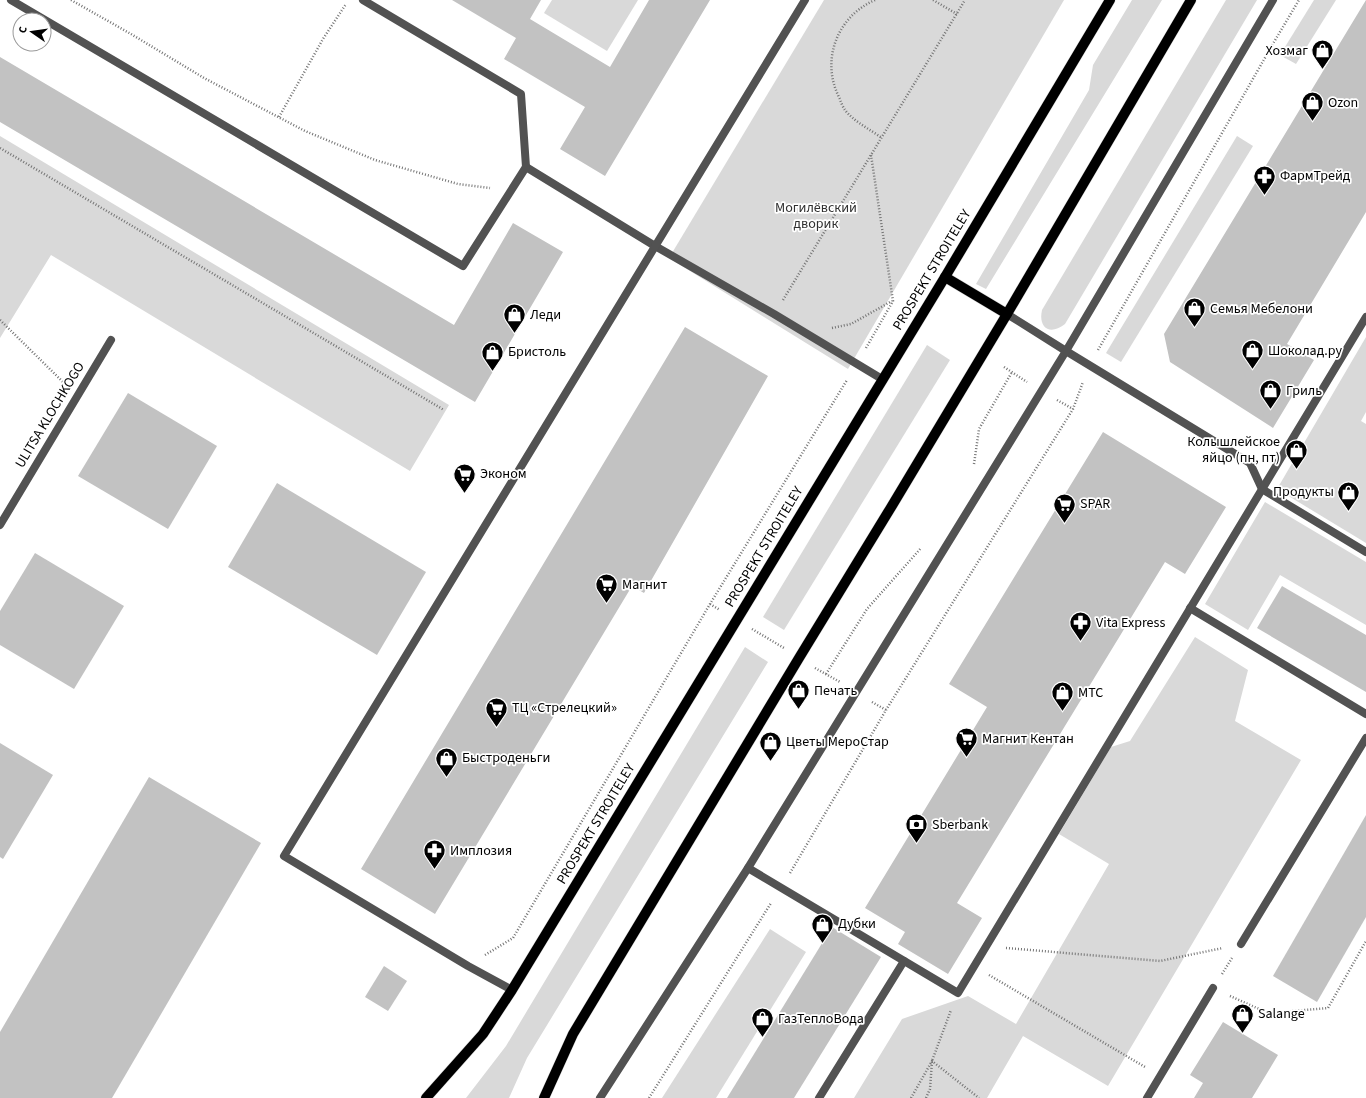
<svg xmlns="http://www.w3.org/2000/svg" width="1366" height="1098" font-family="'Source Sans 3',sans-serif">
  <rect width="100%" height="100%" fill="#fff"/>
  <g fill="#d9d9d9">
    <polygon points="552,0 638,0 607,51 544,13"/>
    <polygon points="824,0 1064,0 848,369 669,258"/>
    <polygon points="1132,0 1162,0 986,289 976,284 1089,90 1093,65"/>
    <path d="M1226,0H1257L1065,324C1050,336 1038,328 1042,310Z"/>
    <polygon points="1314,0 1336,0 1296,64 1280,55"/>
    <polygon points="0,136 449,405 410,471 51,255 0,338"/>
    <polygon points="1237,136 1253,146 1121,362 1106,353"/>
    <polygon points="1366,337 1366,412 1361,421 1366,424 1366,543 1277,489"/>
    <polygon points="927,345 950,360 784,630 763,617"/>
    <polygon points="1265,502 1366,562 1366,625 1280,575 1248,630 1205,604"/>
    <polygon points="1195,637 1248,670 1235,721 1301,760 1108,1086 1023,1036 987,1098 854,1098 902,1019 968,996 1016,1024 1109,864 1059,834 1111,747 1130,741"/>
    <polygon points="745,647 768,662 527,1058 509,1098 466,1098 506,1046"/>
    <polygon points="770,929 806,952 716,1098 662,1098"/>
  </g>
  <g fill="#c2c2c2">
    <polygon points="452,0 541,0 530,19 610,67 649,0 710,0 605,176 560,149 585,107 504,59 516,38"/>
    <polygon points="1366,0 1366,212 1287,344 1314,360 1273,428 1170,362 1164,334"/>
    <polygon points="0,57 454,325 513,223 563,252 475,402 0,122"/>
    <polygon points="685,327 768,376 644,593 632,586 435,914 361,869"/>
    <polygon points="128,393 217,446 168,529 78,476"/>
    <polygon points="1103,432 1226,507 1185,574 1165,562 957,903 982,918 948,974 898,944 905,932 865,908 987,707 949,684"/>
    <polygon points="277,483 426,572 377,655 228,567"/>
    <polygon points="35,553 124,606 74,689 0,645 0,611"/>
    <polygon points="1282,586 1366,635 1366,692 1257,628"/>
    <polygon points="0,743 53,775 3,859 0,857"/>
    <polygon points="149,777 261,843 112,1098 0,1098 0,1032"/>
    <polygon points="1366,815 1366,917 1317,1002 1273,976"/>
    <polygon points="832,927 881,957 794,1098 727,1098"/>
    <polygon points="384,966 407,981 388,1011 365,997"/>
    <polygon points="1223,1022 1278,1055 1252,1098 1194,1098 1203,1083 1190,1075"/>
  </g>
  <g fill="none" stroke-linecap="round" stroke-linejoin="round">
    <defs>
      <g id="primary">
        <polyline points="945,277 1007,314"/>
        <polyline points="426,1098 483,1034 512,990 945,277 1110,0"/>
        <polyline points="544,1098 573,1034 799,658 890,509 1007,314 1191,0"/>
      </g>
    </defs>
    <use href="#primary" stroke="#dbdbdb" stroke-width="11"/>
    <g stroke="#747474" stroke-width="2.5" stroke-dasharray="1 2" stroke-linecap="butt">
      <polyline points="71,0 131,34 204,78 305,131 375,160 458,184 490,188"/>
      <path d="M875,0C836,17 820,62 840,99C841,103 843,107 845,110C853,121 871,130 882,138"/>
      <polyline points="933,0 957,14"/>
      <polyline points="279,117 323,39 346,4"/>
      <polyline points="0,148 444,410"/>
      <polyline points="783,300 965,0"/>
      <polyline points="0,320 65,384"/>
      <polyline points="832,328 851,324 892,301"/>
      <polyline points="866,348 893,301 871,155"/>
      <polyline points="1098,350 1274,42 1299,0"/>
      <polyline points="1004,367 1027,382"/>
      <polyline points="1057,400 1073,409"/>
      <polyline points="974,464 979,429 1012,372"/>
      <polyline points="710,604 720,610"/>
      <polyline points="752,629 784,648"/>
      <polyline points="815,668 840,682"/>
      <polyline points="826,674 867,609 921,548"/>
      <polyline points="872,702 886,710"/>
      <polyline points="790,873 886,710 1073,409 1083,382"/>
      <polyline points="1006,948 1160,961 1223,948"/>
      <polyline points="485,955 513,938 710,604 847,380"/>
      <polyline points="1222,974 1232,958"/>
      <polyline points="989,975 1145,1067"/>
      <polyline points="1230,996 1268,1013 1328,1008 1366,941"/>
      <polyline points="649,1098 771,903"/>
      <polyline points="911,1098 932,1061 979,1098"/>
      <polyline points="926,1098 930,1089 932,1061 951,1010"/>
    </g>
    <g stroke="#525252" stroke-width="8">
      <polyline points="11,0 463,266 526,167 655,246 774,314 882,379"/>
      <polyline points="363,0 521,94 526,167"/>
      <polyline points="1007,314 1066,351 1250,463 1262,489 1366,552"/>
      <polyline points="1190,608 1366,714"/>
      <polyline points="748,868 958,993 1366,317"/>
      <polyline points="1241,944 1366,738"/>
      <polyline points="512,990 468,966 284,856 805,0"/>
      <polyline points="600,1098 748,868 1066,351 1273,0"/>
      <polyline points="819,1098 904,961"/>
      <polyline points="1147,1098 1213,988"/>
    </g>
    <polyline stroke="#525252" stroke-width="8" points="0,525 111,340"/>
    <use href="#primary" stroke="#000" stroke-width="10"/>
  </g>
  <defs>
    <symbol id="shop-pin" viewBox="-11 -11 22 30"><path d="M0 17L-7.5 6A9.5 9.5 0 1 1 7.5 6Z" fill="#000" stroke="#fff"/><path d="M-5-2.5h2.3a2.7 3.5 0 0 1 5.4 0H5L5.5 6h-11ZM-1.5-2.5h3a1.5 2.3 0 0 0-3 0Z" fill="#fff"/></symbol>
    <symbol id="pharmacy-pin" viewBox="-11 -11 22 30"><path d="M0 17L-7.5 6A9.5 9.5 0 1 1 7.5 6Z" fill="#000" stroke="#fff"/><path d="M-2-6h4v4h4v4h-4v4h-4v-4h-4v-4h4Z" fill="#fff"/></symbol>
    <symbol id="supermarket-pin" viewBox="-11 -11 22 30"><path d="M0 17L-7.5 6A9.5 9.5 0 1 1 7.5 6Z" fill="#000" stroke="#fff"/><path d="M-6-5.5h2.5l.6 2H6L4.5 2H-2.5L-4.4-4H-6ZM-1.5 3.2a1.3 1.3 0 1 0 .1 0ZM3 3.2a1.3 1.3 0 1 0 .1 0Z" fill="#fff"/></symbol>
    <symbol id="bank-pin" viewBox="-11 -11 22 30"><path d="M0 17L-7.5 6A9.5 9.5 0 1 1 7.5 6Z" fill="#000" stroke="#fff"/><path d="M-6-4H6V4H-6ZM0-2.3a2.3 2.3 0 1 0 0 4.6a2.3 2.3 0 1 0 0-4.6Z" fill="#fff"/></symbol>
  </defs>
  <g fill-rule="evenodd">
    <use href="#shop-pin" x="1310" y="38" width="25" height="34"/>
    <use href="#shop-pin" x="1300" y="90" width="25" height="34"/>
    <use href="#pharmacy-pin" x="1252" y="164" width="25" height="34"/>
    <use href="#shop-pin" x="1182" y="296" width="25" height="34"/>
    <use href="#shop-pin" x="502" y="302" width="25" height="34"/>
    <use href="#shop-pin" x="1240" y="338" width="25" height="34"/>
    <use href="#shop-pin" x="480" y="340" width="25" height="34"/>
    <use href="#shop-pin" x="1258" y="378" width="25" height="34"/>
    <use href="#shop-pin" x="1284" y="438" width="25" height="34"/>
    <use href="#supermarket-pin" x="452" y="462" width="25" height="34"/>
    <use href="#shop-pin" x="1336" y="480" width="25" height="34"/>
    <use href="#supermarket-pin" x="1052" y="492" width="25" height="34"/>
    <use href="#supermarket-pin" x="594" y="572" width="25" height="34"/>
    <use href="#pharmacy-pin" x="1068" y="610" width="25" height="34"/>
    <use href="#shop-pin" x="786" y="678" width="25" height="34"/>
    <use href="#shop-pin" x="1050" y="680" width="25" height="34"/>
    <use href="#supermarket-pin" x="484" y="696" width="25" height="34"/>
    <use href="#supermarket-pin" x="954" y="726" width="25" height="34"/>
    <use href="#shop-pin" x="758" y="730" width="25" height="34"/>
    <use href="#shop-pin" x="434" y="746" width="25" height="34"/>
    <use href="#bank-pin" x="904" y="812" width="25" height="34"/>
    <use href="#pharmacy-pin" x="422" y="838" width="25" height="34"/>
    <use href="#shop-pin" x="810" y="912" width="25" height="34"/>
    <use href="#shop-pin" x="1230" y="1002" width="25" height="34"/>
    <use href="#shop-pin" x="750" y="1006" width="25" height="34"/>
  </g>
  <g text-anchor="middle" dominant-baseline="central" stroke-width="3.5" stroke-linejoin="round" paint-order="stroke">
    <g font-size="14" fill="#000" stroke="#fff" text-anchor="start">
      <text x="1308" y="51" text-anchor="end">Хозмаг</text>
      <text x="1328" y="103">Ozon</text>
      <text x="1280" y="176">ФармТрейд</text>
      <text x="1210" y="309">Семья Мебелони</text>
      <text x="530" y="315">Леди</text>
      <text x="1268" y="351">Шоколад.ру</text>
      <text x="508" y="352">Бристоль</text>
      <text x="1286" y="391">Гриль</text>
      <text x="1280" y="442" text-anchor="end">Колышлейское<tspan x="1280" dy="16">яйцо (пн, пт)</tspan></text>
      <text x="480" y="474">Эконом</text>
      <text x="1334" y="492" text-anchor="end">Продукты</text>
      <text x="1080" y="504">SPAR</text>
      <text x="622" y="585">Магнит</text>
      <text x="1096" y="623">Vita Express</text>
      <text x="814" y="691">Печать</text>
      <text x="1078" y="693">МТС</text>
      <text x="512" y="708">ТЦ «Стрелецкий»</text>
      <text x="982" y="739">Магнит Кентан</text>
      <text x="786" y="742">Цветы МероСтар</text>
      <text x="462" y="758">Быстроденьги</text>
      <text x="932" y="825">Sberbank</text>
      <text x="450" y="851">Имплозия</text>
      <text x="838" y="924">Дубки</text>
      <text x="1258" y="1014">Salange</text>
      <text x="778" y="1019">ГазТеплоВода</text>
    </g>
    <g font-size="14" fill="#303030" stroke="#fff">
      <text x="816" y="208">Могилёвский<tspan x="816" dy="16">дворик</tspan></text>
    </g>
    <g font-size="14" fill="#000" stroke="#fff">
      <text transform="translate(932 270) rotate(-59)">PROSPEKT STROITELEY</text>
      <text transform="translate(50 415) rotate(-59)">ULITSA KLOCHKOGO</text>
      <text transform="translate(764 547) rotate(-59)">PROSPEKT STROITELEY</text>
      <text transform="translate(596 824) rotate(-59)">PROSPEKT STROITELEY</text>
    </g>
  </g>
  <g transform="translate(32 32) rotate(283)"><circle r="19" fill="#ffffff" stroke="#999999"/>
  <path d="M0-3L7 15L0 10L-7 15Z" fill="#000000"/>
  <text y="-6" font-size="11" font-weight="bold" text-anchor="middle" fill="#000000">С</text>
  </g>
</svg>
